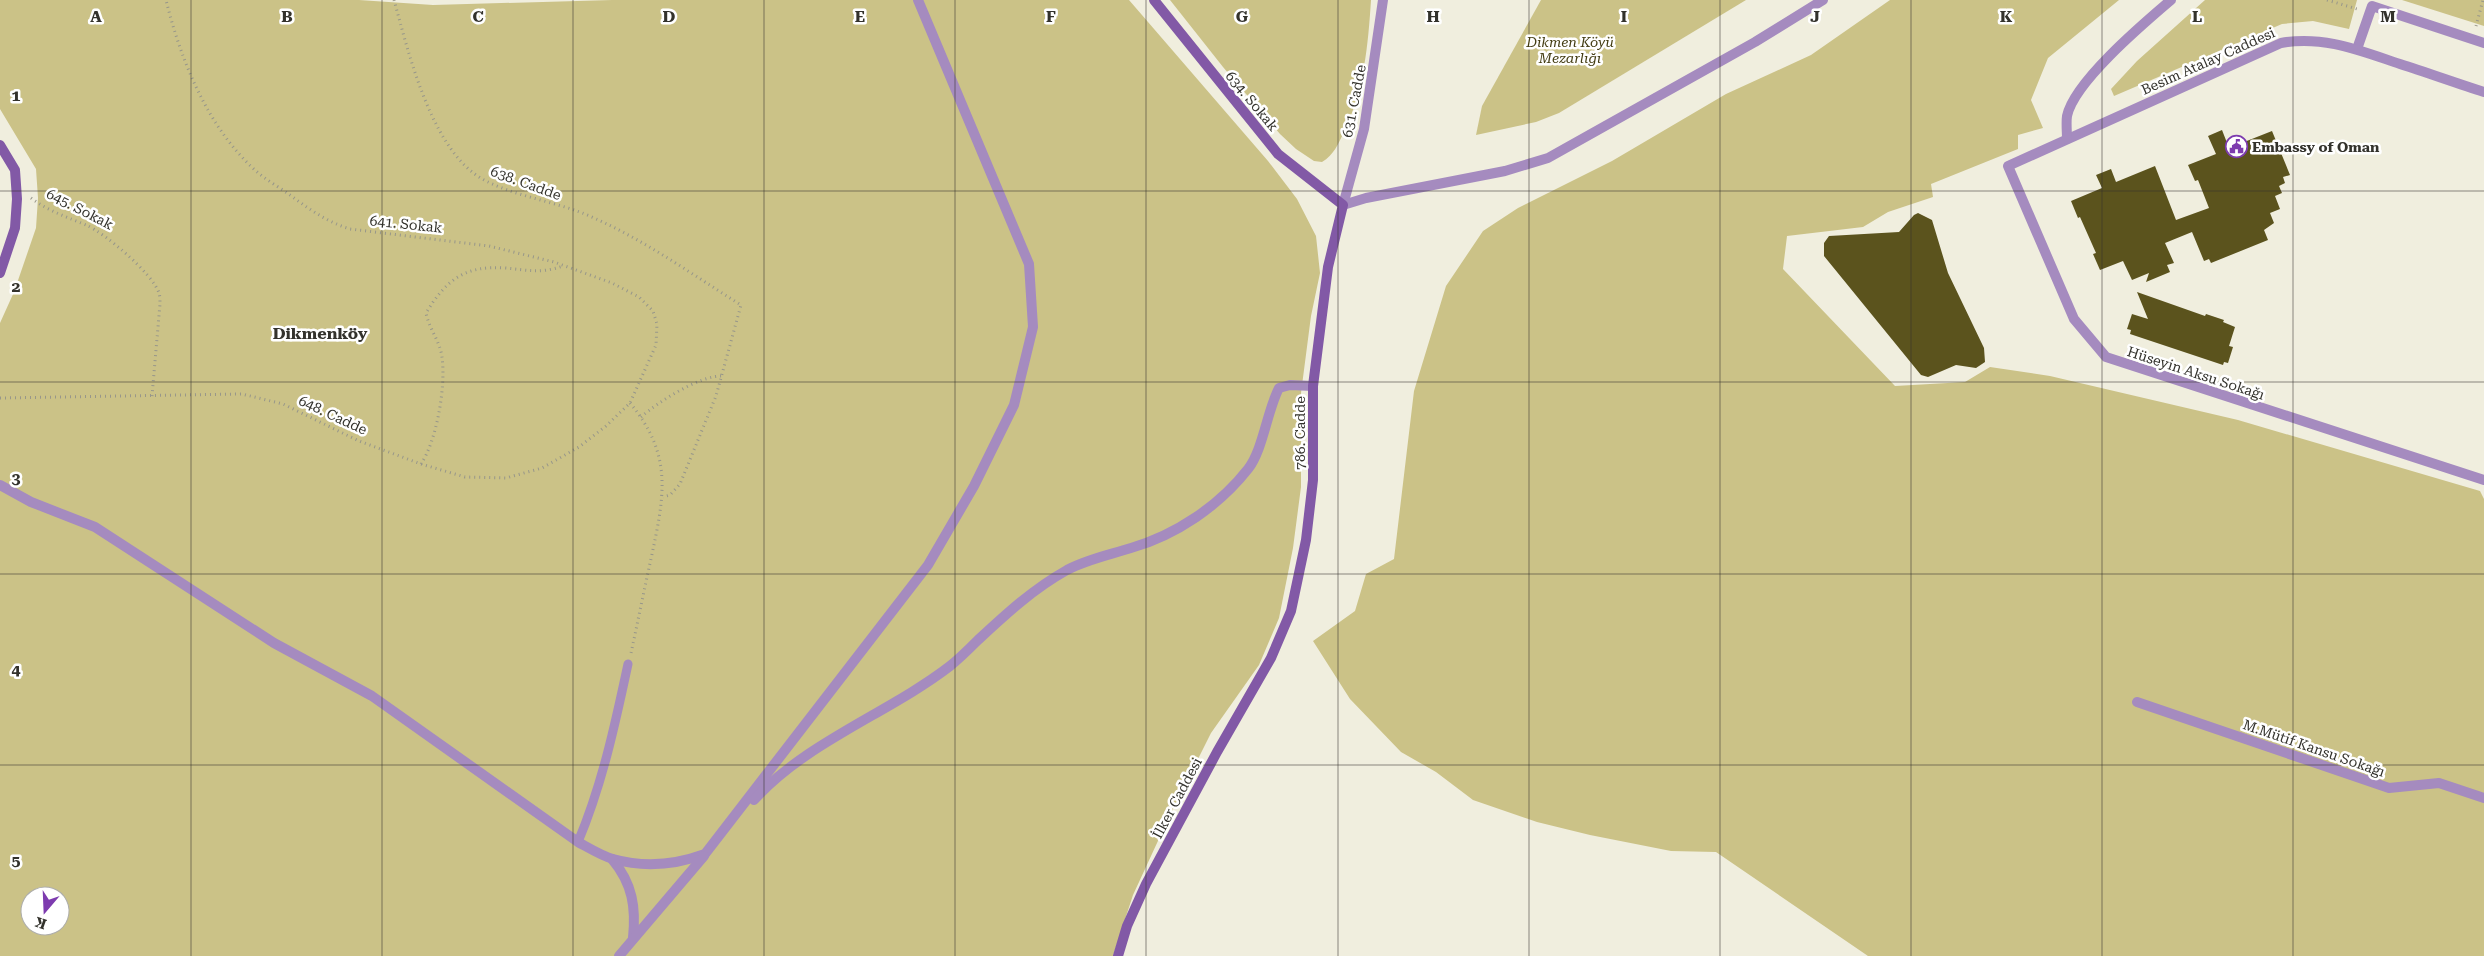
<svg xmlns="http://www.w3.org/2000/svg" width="2484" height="956" font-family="'Roboto Serif',serif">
  <rect width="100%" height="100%" fill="#f0eede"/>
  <g fill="#cbc287" fill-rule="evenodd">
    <path d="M0,0H359L433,5L612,0H1129L1268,161L1297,199L1316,236L1320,273L1311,316L1301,393V487L1293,548L1279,618L1259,665L1211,733L1169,817L1133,895L1113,956H0V323L14,292L36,228L38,198L36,169L0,109ZM30,896H60V926H30Z"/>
    <path d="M1170,0H1371C1368,46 1364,90 1344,132C1338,144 1334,155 1322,162L1314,161L1296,149L1280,134L1223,67Z"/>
    <polygon points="1541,0 1746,0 1559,113 1536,122 1476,135 1482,106"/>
    <polygon points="1890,0 2119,0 2048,58 2031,100 2043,128 2018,135 2018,149 1931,184 1933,197 1888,212 1863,227 1787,236 1783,269 1895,386 1965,382 1990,367 2050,376 2238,420 2480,491 2484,499 2484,956 1868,956 1716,852 1671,851 1590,835 1537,822 1473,800 1436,772 1401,752 1350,699 1313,641 1355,611 1366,574 1394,559 1414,391 1446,286 1483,231 1518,208 1612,161 1726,94 1811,55"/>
    <polygon points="2205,0 2357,0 2349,29 2313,21 2282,24 2114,96 2111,89 2137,61"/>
    <polygon points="2402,0 2484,0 2484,26"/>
  </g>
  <g fill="#5b531d">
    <polygon points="2222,130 2229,148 2272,131 2290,175 2283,177 2285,183 2279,186 2282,193 2275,196 2280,209 2270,213 2274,223 2264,230 2268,240 2211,263 2209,259 2204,261 2192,232 2165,243 2174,263 2167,265 2170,272 2146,282 2149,273 2132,280 2123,261 2100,270 2093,254 2096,253 2080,217 2078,218 2071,201 2102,188 2096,175 2111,169 2116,182 2155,166 2176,220 2209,208 2198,180 2195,181 2188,165 2216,154 2208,136"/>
    <polygon points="1918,213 1932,220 1948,273 1984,348 1985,362 1976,368 1956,365 1928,377 1921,375 1824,256 1824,243 1829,236 1899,232 1914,215"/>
    <polygon points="2137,292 2205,316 2206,314 2224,320 2223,322 2235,327 2229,346 2233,347 2228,363 2224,362 2223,365 2130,334 2131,330 2127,329 2132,314 2148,319"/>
  </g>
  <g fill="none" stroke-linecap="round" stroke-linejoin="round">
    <g stroke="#97968a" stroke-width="3" stroke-dasharray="1 4" stroke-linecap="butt">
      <path d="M394,0C409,54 432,154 486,181C520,198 560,202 594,218C646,241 693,275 741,305L716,396L680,484L670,495L663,497"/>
      <polyline points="2327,0 2357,9"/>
      <polyline points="2476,26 2483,0"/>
      <path d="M31,198C48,211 67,217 86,225C105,233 153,274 159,293C160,296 160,301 160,304L152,396"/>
      <path d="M0,398L242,394L283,404L359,441L421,464L465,477L506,478L542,468L579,447L606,426L630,403L656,345L657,324L653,311L639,297L612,283L554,262L489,246L350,229C327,222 309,209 290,195C279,187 266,180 256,171C208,128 181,61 166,0"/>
      <path d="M630,403C674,456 664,497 651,559C644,590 638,621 631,653"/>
      <path d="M641,417C658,402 700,375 723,376"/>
      <path d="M421,464C437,440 446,386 442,357C440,341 429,329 426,313C446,280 465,265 505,268C528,270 540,274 563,266"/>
    </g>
    <path stroke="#a58bbf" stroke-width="9" d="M578,842C602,785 615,725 628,664"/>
    <g stroke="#a58bbf" stroke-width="10">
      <polyline points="2357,49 2372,6 2484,43"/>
      <path d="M2484,92C2456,83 2428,73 2400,64C2361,51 2323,35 2281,43L2008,166L2074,319L2106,357L2484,480"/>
      <path d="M2067,139C2067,132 2066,123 2067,116C2074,82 2144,23 2171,0"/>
      <polyline points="1343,205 1366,198 1505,171 1548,158 1755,42 1823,0"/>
      <polyline points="1343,205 1364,129 1383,0"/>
      <path d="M0,485L31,502L95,527L274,643L372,696L578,842C589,848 602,856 613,859C645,868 675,865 705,854L928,565L974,486L1014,405L1033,327L1029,264L918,0"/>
      <polyline points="2137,702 2389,788 2439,783 2484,798"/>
      <path d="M754,800C806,742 889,713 950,666C960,658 969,649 978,640C1006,614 1033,589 1067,570C1088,559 1109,555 1131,548C1176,535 1219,506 1248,469C1263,450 1267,411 1279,388L1290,385L1313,386"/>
      <path d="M612,859C633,884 636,908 633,938"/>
      <polyline points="619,956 704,856"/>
    </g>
    <g stroke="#8259a6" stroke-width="10">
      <polyline points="0,145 15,170 17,199 15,228 0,273"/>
      <polyline points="1118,956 1127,926 1146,884 1217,752 1271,658 1291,611 1306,540 1313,480 1313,386 1328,267 1343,205 1278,154 1154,0"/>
    </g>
  </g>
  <path fill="none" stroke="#33322c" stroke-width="1" stroke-opacity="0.55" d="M191,0V956M382,0V956M573,0V956M764,0V956M955,0V956M1146,0V956M1338,0V956M1529,0V956M1720,0V956M1911,0V956M2102,0V956M2293,0V956M0,191H2484M0,382H2484M0,574H2484M0,765H2484"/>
  <defs>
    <symbol id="civic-ring" viewBox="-11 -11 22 22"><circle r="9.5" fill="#fff" stroke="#7d3baf" stroke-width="1.5"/><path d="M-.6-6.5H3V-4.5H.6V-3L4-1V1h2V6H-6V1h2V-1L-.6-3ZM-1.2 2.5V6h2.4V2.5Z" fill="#7d3baf"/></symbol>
  </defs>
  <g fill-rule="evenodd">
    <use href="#civic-ring" x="2224" y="134" width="25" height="25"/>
  </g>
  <g text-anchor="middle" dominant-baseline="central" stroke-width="5" stroke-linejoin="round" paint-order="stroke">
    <g font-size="14" font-style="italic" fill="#433c12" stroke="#fff">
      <text x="1570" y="42">Dikmen Köyü<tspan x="1570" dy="16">Mezarlığı</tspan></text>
    </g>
    <g font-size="14" fill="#33322c" stroke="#fff">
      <text transform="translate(2208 61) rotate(-24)">Besim Atalay Caddesi</text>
      <text transform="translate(1252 101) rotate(50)">634. Sokak</text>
      <text transform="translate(1354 101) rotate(-79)">631. Cadde</text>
      <text transform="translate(526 183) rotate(20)">638. Cadde</text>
      <text transform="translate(80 209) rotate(27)">645. Sokak</text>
      <text transform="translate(406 224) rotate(6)">641. Sokak</text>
      <text transform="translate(2196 373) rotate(18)">Hüseyin Aksu Sokağı</text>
      <text transform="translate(333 415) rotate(25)">648. Cadde</text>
      <text transform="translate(1300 433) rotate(-90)">786. Cadde</text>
      <text transform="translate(2314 748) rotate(19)">M.Mütif Kansu Sokağı</text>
      <text transform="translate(1177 798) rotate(-62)">İlker Caddesi</text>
    </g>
    <g font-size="14" font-weight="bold" fill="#33322c" stroke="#fff" text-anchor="start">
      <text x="2252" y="147">Embassy of Oman</text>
    </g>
    <g font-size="16" font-weight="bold" fill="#33322c" stroke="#fff">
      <text x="320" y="333">Dikmenköy</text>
    </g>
  </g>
  <g font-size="16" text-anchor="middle" font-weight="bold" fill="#33322c" stroke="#fff" stroke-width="5" stroke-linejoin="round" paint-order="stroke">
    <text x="96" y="22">A</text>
    <text x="287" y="22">B</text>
    <text x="478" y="22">C</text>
    <text x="669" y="22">D</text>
    <text x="860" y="22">E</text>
    <text x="1051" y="22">F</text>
    <text x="1242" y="22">G</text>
    <text x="1433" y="22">H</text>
    <text x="1624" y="22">I</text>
    <text x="1815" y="22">J</text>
    <text x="2006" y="22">K</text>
    <text x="2197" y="22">L</text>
    <text x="2388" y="22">M</text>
    <text x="16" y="101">1</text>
    <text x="16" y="292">2</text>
    <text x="16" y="484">3</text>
    <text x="16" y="675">4</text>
    <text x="16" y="866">5</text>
  </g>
  <g transform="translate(45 911) rotate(199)"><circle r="24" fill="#ffffff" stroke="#adadab"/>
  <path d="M0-4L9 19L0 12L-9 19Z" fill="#7d3baf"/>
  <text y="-8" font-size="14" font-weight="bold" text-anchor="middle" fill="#33322c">K</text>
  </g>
</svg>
